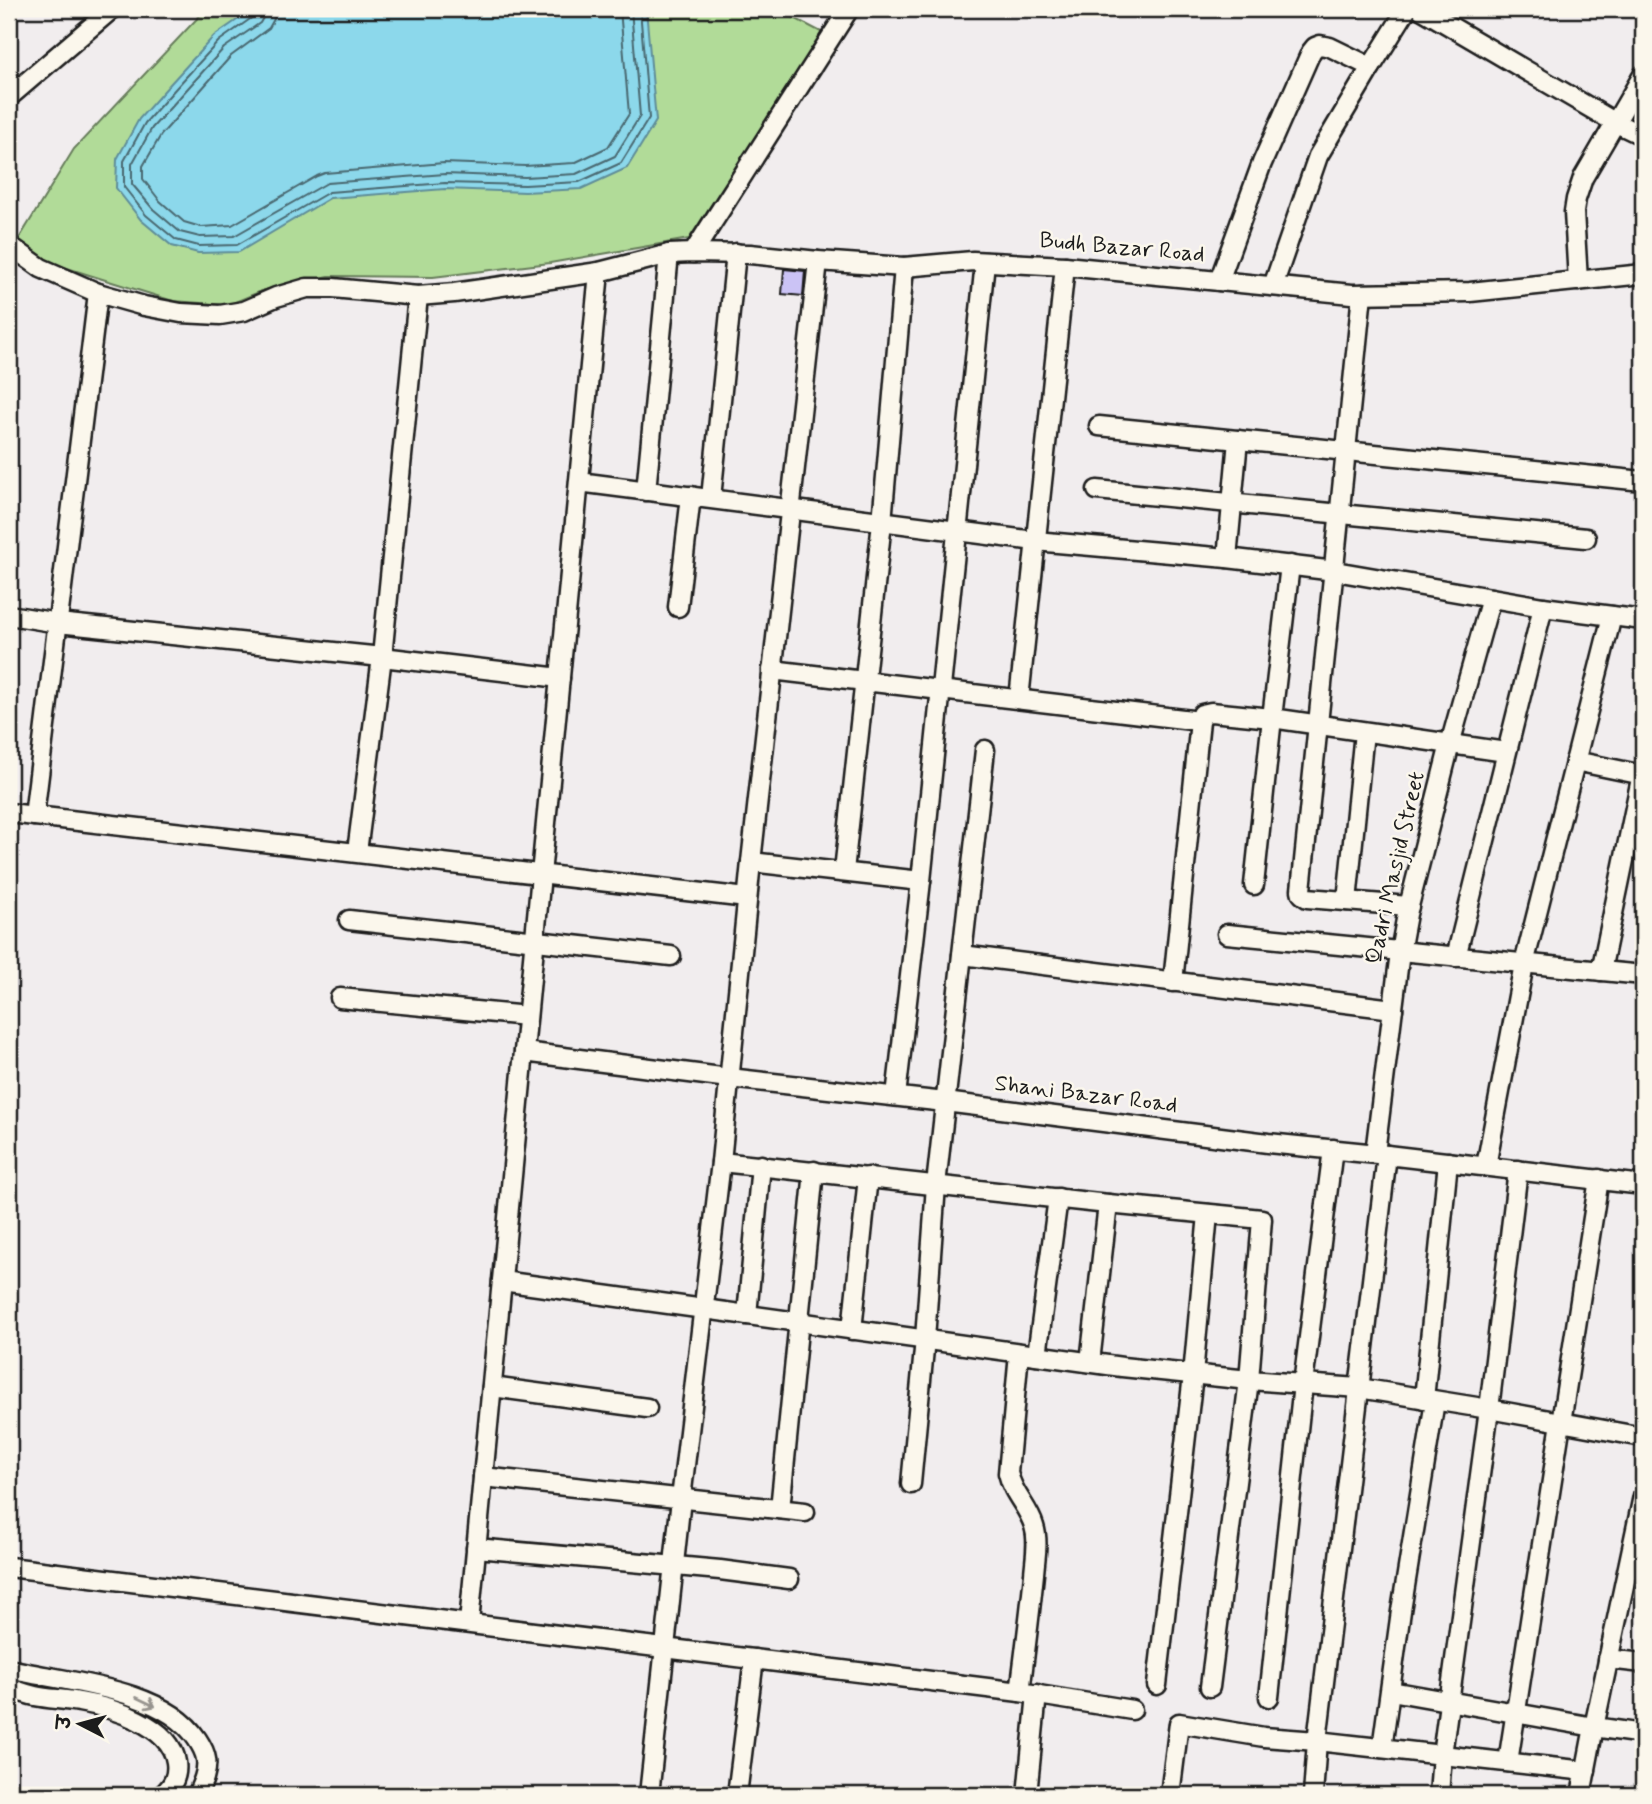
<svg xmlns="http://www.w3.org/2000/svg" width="1652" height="1804" font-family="Mynerve,'Playpen Sans Deva',sans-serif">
  <rect width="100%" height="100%" fill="#f1edee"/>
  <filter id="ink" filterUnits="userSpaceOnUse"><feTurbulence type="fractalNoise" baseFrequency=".0143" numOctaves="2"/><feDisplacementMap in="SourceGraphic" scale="14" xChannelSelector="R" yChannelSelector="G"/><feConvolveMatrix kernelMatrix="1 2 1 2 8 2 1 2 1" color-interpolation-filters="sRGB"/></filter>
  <g filter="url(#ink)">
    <polygon fill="#b1db98" stroke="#667c5a" stroke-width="2" points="206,9 777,9 823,33 689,239 550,263 433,277 329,276 264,290 228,305 173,301 54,264 17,242 74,149"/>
    <polygon fill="#8cd8eb" stroke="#5f8d98" stroke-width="2" points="253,9 646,9 656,121 627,168 581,189 525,192 445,189 330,198 239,252 198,253 172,246 141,220 116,188 117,159 139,119 171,83 214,36"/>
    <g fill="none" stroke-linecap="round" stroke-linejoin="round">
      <g stroke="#49676f" stroke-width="2">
        <polyline points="256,9 256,13 253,17 219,41 176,88 145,123 124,161 124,187 146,215 176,240 199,246 237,245 329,192 445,183 525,185 579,182 621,163 649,118 640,9"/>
        <polyline points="265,9 264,16 260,23 224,48 152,128 132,164 132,184 153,209 180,232 200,237 234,236 327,183 445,174 525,177 576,174 615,156 640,116 631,9"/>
        <polyline points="275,9 274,19 269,28 231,56 161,135 143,166 143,179 160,201 184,222 201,227 232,225 317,176 325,173 444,163 525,166 574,163 608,147 629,114 620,9"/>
      </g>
    </g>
    <polygon fill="#cbc3f5" stroke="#1c1c1c" stroke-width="2" points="784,269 805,271 803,296 782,294"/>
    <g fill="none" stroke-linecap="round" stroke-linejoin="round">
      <defs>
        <g id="minor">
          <polyline points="1421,9 1616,123 1643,136"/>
          <polyline points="1642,9 1643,10"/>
          <polyline points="1371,67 1407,9"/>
          <polyline points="9,97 112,9"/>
          <polyline points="9,245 41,268 98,293 144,306 181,313 220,315 244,311 276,297 307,288 333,288 418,296 454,293 599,272 669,254 693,253 750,254 818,261 904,267 973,261 1065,266 1352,294 1470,292 1643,274"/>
          <polyline points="693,253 849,9"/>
          <polyline points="1219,281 1262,163 1311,52 1315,47 1320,45 1330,47 1371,67 1318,156 1273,286"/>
          <polyline points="1578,281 1574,212 1576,199 1583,178 1643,75"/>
          <polyline points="1362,294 1301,890 1302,894 1307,898 1409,906"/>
          <polyline points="1099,426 1643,481"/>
          <polyline points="579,482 1035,541 1227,558 1335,571 1543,607 1643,620"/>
          <polyline points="1097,490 1586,538"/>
          <polyline points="646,491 669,254"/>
          <polyline points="711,498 736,253"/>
          <polyline points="1227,558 1238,440"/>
          <polyline points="678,607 691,496"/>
          <polyline points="9,615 58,623 382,657 560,678"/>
          <polyline points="772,670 1200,721"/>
          <polyline points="1019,699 1065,266"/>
          <polyline points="1575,761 1643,775"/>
          <polyline points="9,813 747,898"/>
          <polyline points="34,816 98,293"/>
          <polyline points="357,852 382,657 418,296"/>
          <polyline points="751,862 921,881 896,1096"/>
          <polyline points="844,871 882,522 904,267"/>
          <polyline points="921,881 985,262"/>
          <polyline points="1254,885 1272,718 1290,565"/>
          <polyline points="1347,901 1364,732"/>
          <polyline points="349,920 671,956"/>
          <polyline points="1227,934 1643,975"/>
          <polyline points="962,955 1393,1009"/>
          <polyline points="1456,957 1543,607"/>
          <polyline points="1601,971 1643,769"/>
          <polyline points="1173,982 1200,721 1202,714 1211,712 1272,718 1506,752"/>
          <polyline points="340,998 527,1016"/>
          <polyline points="524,1052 729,1078 945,1102 1268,1143 1387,1155 1643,1185"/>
          <polyline points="1375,1153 1400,952 1407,914 1450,744 1491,598"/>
          <polyline points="721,1162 1108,1204 1262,1219 1249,1380 1210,1687"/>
          <polyline points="1486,1166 1524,964 1612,616"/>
          <polyline points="502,1281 1122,1367 1249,1380 1359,1388 1489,1409 1643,1437"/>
          <polyline points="747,1315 761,1165"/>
          <polyline points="852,1330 868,1177"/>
          <path d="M1019,1353L1008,1473C1013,1495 1028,1506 1034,1526C1039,1541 1035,1559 1034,1574C1030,1613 1025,1653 1020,1692"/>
          <polyline points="1037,1355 1058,1198"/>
          <polyline points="1090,1362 1108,1204"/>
          <polyline points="492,1387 647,1408"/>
          <polyline points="1424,1399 1448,1162"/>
          <polyline points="483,1477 805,1512"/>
          <polyline points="911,1484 925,1339 936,1185 985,750"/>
          <polyline points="780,1509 814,1171"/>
          <polyline points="476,1548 720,1570 789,1579"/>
          <polyline points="9,1567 1020,1692 1132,1710"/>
          <polyline points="469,1623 599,272"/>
          <polyline points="1608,1659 1643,1663"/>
          <path d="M9,1669C64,1682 164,1688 197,1739C201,1745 205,1752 206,1759C208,1771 202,1784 197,1795"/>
          <polyline points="1157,1685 1193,1375 1208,1214"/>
          <path d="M9,1688C18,1691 26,1694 35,1696C49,1699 64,1699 79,1702C110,1707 171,1725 176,1762C178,1776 173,1786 162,1795"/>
          <polyline points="1391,1691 1594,1727 1643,1734"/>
          <polyline points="1269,1697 1303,1384 1333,1149"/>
          <polyline points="1382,1748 1401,1611 1435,1401"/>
          <polyline points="1508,1762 1599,1179"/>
          <polyline points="649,1795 681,1499 721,1162 751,862 818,261"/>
          <polyline points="737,1795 754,1659"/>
          <polyline points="1027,1795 1037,1694"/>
          <polyline points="1170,1795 1179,1723 1264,1737 1317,1741 1586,1771"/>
          <polyline points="1313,1795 1317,1741 1387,1155"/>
          <polyline points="1439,1795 1442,1755 1489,1409 1518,1170"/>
          <polyline points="1581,1795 1594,1727 1643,1496"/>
        </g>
      </defs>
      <use href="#minor" stroke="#1c1c1c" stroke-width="23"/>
      <use href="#minor" stroke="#fbf7ec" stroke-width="18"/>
    </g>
    <defs><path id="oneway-shaft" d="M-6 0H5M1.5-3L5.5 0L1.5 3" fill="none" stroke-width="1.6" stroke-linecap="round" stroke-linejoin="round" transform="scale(1.75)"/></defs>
    <use stroke="#97948e" href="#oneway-shaft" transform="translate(146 1702) rotate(26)"/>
  </g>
  <g text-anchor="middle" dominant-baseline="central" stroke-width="5" stroke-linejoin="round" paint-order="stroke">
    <g font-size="23" fill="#1c1c1c" stroke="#fbf7ec">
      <text transform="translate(1122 248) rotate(5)">Budh Bazar Road</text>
      <text transform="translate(1396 868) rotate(-77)">Qadri Masjid Street</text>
      <text transform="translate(1086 1095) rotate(7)">Shani Bazar Road</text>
    </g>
  </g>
  <rect width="1652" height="1804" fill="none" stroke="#fbf7ec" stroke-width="35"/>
  <rect x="18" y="18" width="1617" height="1769" fill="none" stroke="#1c1c1c" stroke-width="2.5" filter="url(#ink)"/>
  <g transform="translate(80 1724) rotate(276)" stroke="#fbf7ec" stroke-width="5" paint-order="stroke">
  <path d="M0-5L12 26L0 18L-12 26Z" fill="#1c1c1c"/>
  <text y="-10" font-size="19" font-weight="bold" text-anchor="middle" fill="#1c1c1c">उ</text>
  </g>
</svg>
